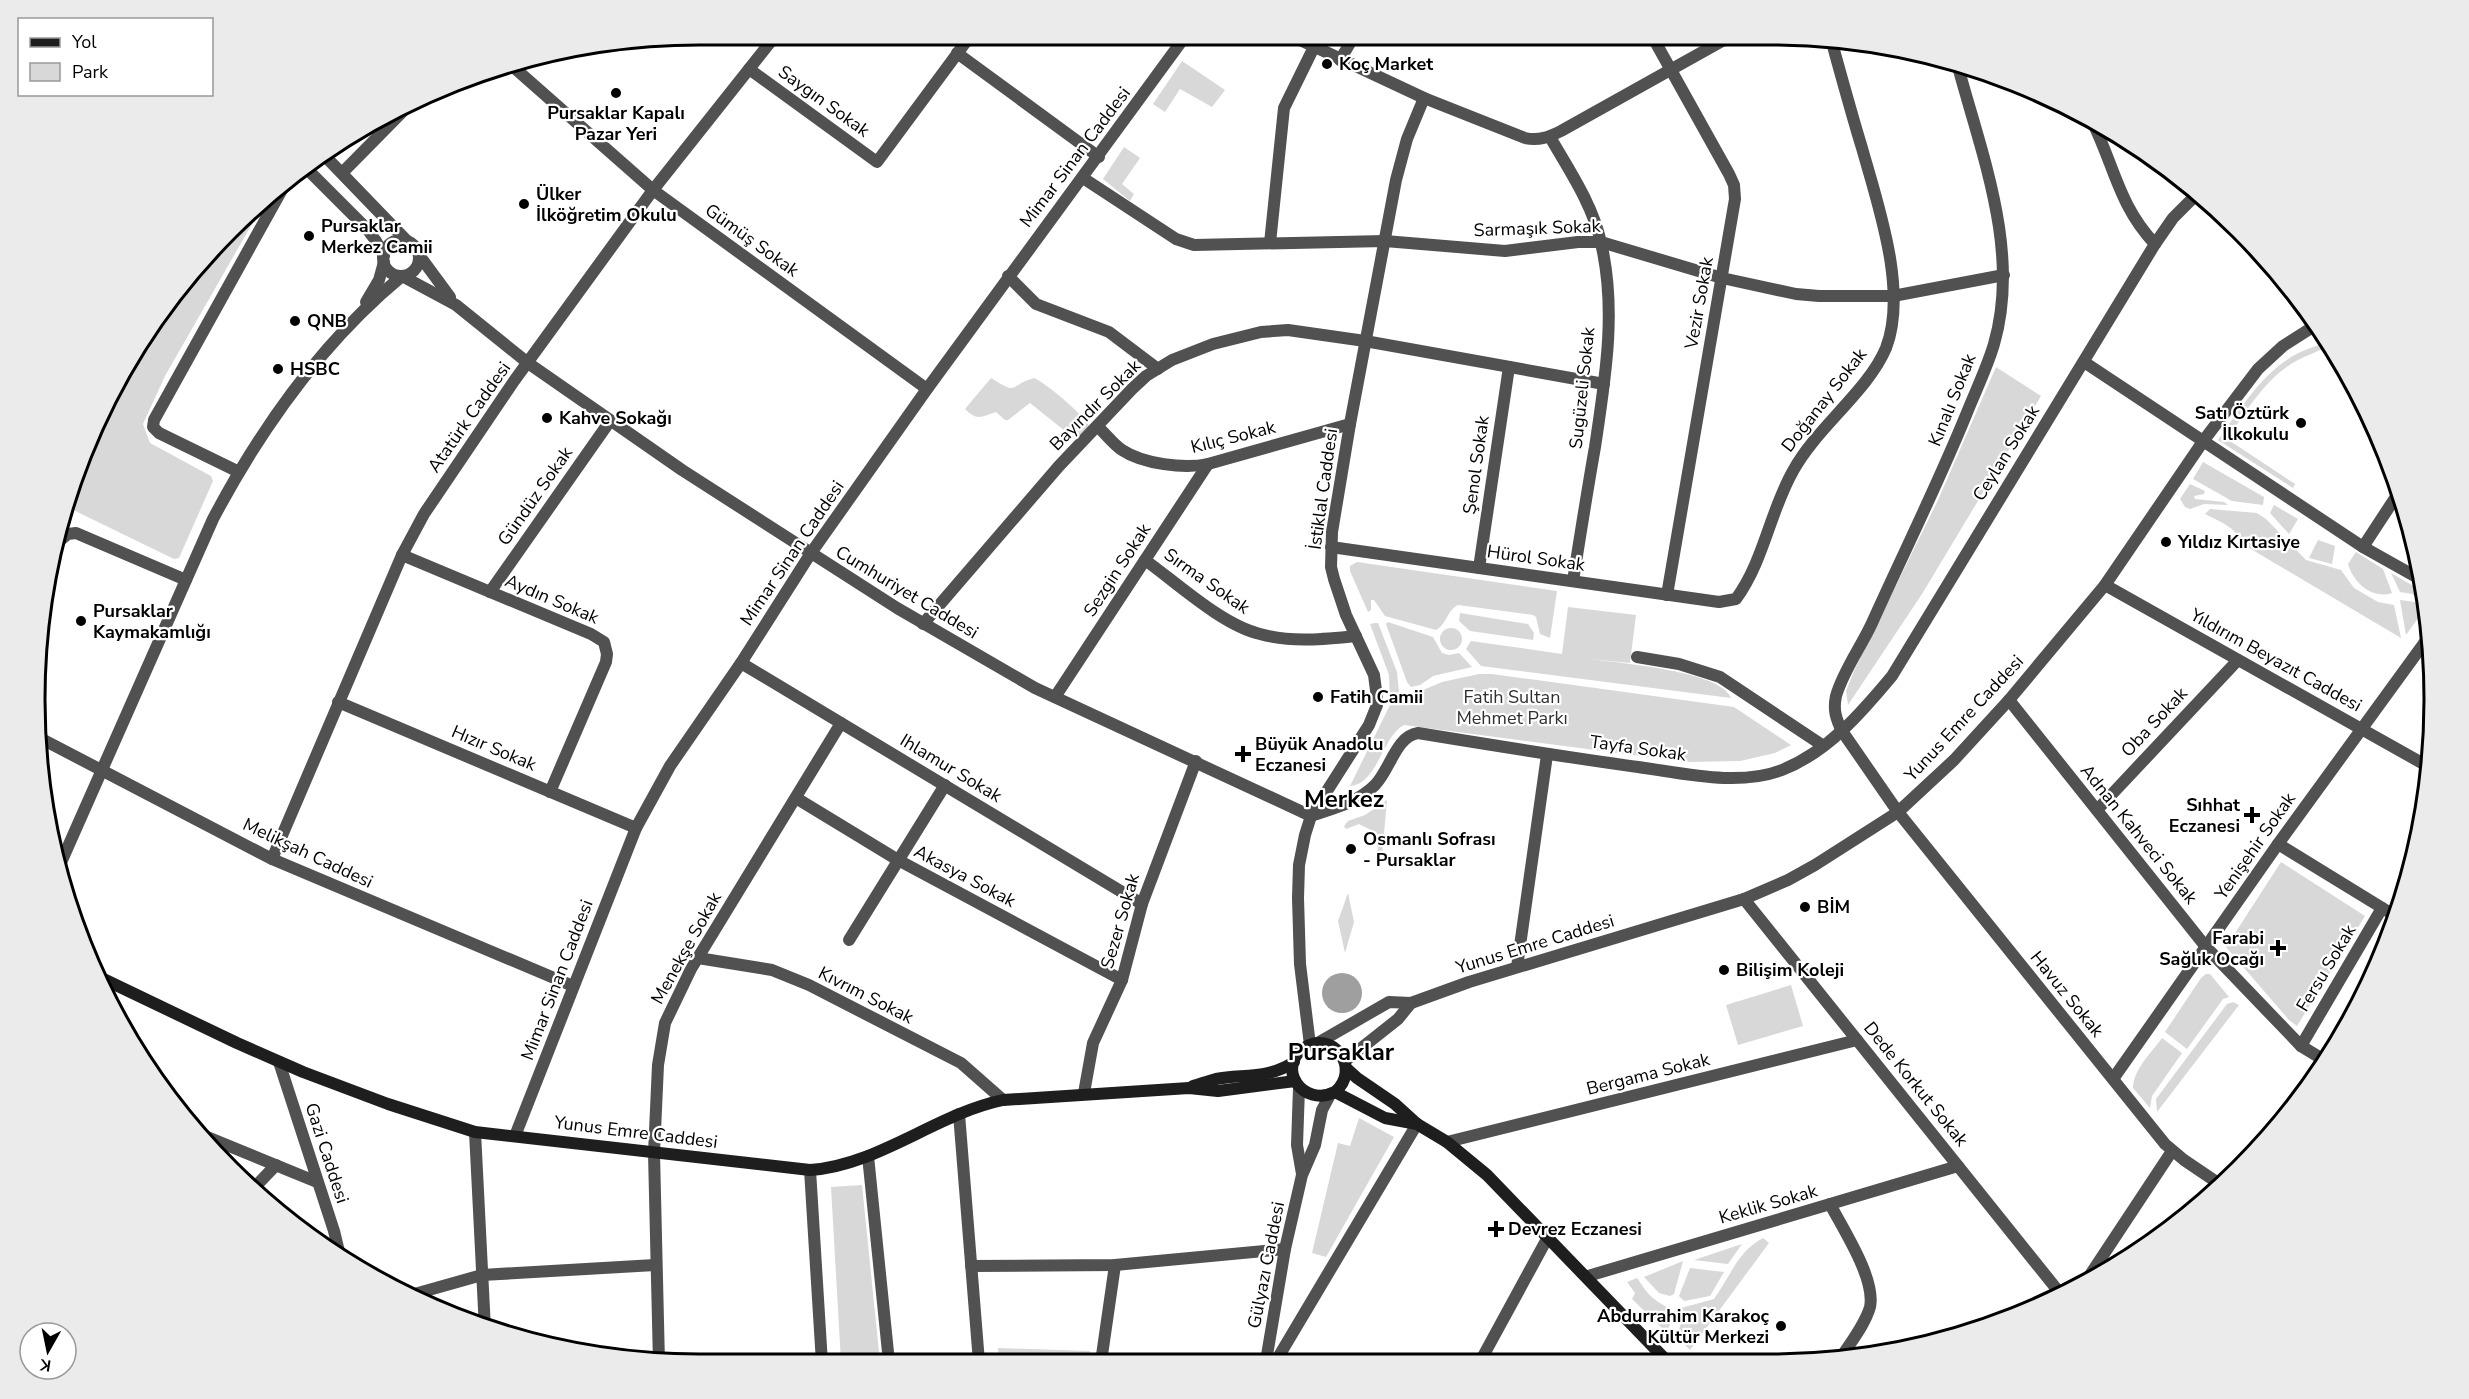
<svg xmlns="http://www.w3.org/2000/svg" width="2469" height="1399" font-family="'Nunito Sans',sans-serif">
  <rect width="100%" height="100%" fill="#fff"/>
  <g fill="#d8d8d8">
    <polygon points="1182,61 1225,90 1212,107 1180,89 1165,112 1153,104"/>
    <polygon points="1124,147 1140,158 1122,184 1134,194 1130,201 1103,179"/>
    <polygon points="268,196 165,376 143,424 150,443 211,476 213,481 179,558 174,559 65,506 103,406 147,330 229,230"/>
    <path d="M2326,342L2329,346C2317,352 2302,357 2291,364C2264,381 2245,413 2227,439L2295,484L2293,488L2218,440C2239,411 2258,379 2288,359C2299,351 2314,347 2326,342Z"/>
    <polygon points="1996,367 2041,396 1922,594 1848,705 1846,691 1854,671 1938,500"/>
    <path d="M991,378C1020,396 1007,386 1034,378C1046,383 1085,416 1089,426L1080,437L1075,439L1030,403L1008,420H1005L996,412C981,417 977,421 965,409Z"/>
    <polygon points="2203,462 2264,497 2263,505 2232,501 2193,479"/>
    <polygon points="2190,484 2205,491 2204,494 2194,496 2195,499 2224,502 2228,505 2204,504 2190,509 2185,507 2180,499"/>
    <polygon points="2274,505 2298,519 2289,534 2270,513"/>
    <path d="M2210,509L2257,513L2266,519L2306,560L2341,570L2354,588L2378,602L2394,605L2401,638L2239,542C2239,528 2216,520 2205,514Z"/>
    <polygon points="2318,540 2335,546 2332,564 2309,558"/>
    <path d="M2356,552L2383,569L2392,593C2372,600 2353,582 2348,564Z"/>
    <path d="M1357,562L1557,591L1550,638L1540,634L1536,617L1533,615L1458,605C1447,610 1447,624 1436,630L1385,616L1374,600H1371V610L1368,612L1350,571V566Z"/>
    <polygon points="2391,573 2422,591 2425,604 2412,594 2400,592"/>
    <polygon points="2400,600 2415,602 2419,607 2421,614 2406,635"/>
    <path d="M1568,607L1636,615L1630,663L1590,659C1618,663 1722,671 1731,698L1481,666L1466,649L1471,641L1562,654Z"/>
    <polygon points="1460,613 1528,624 1534,633 1533,640 1470,631 1459,621"/>
    <polygon points="1388,622 1433,637 1442,653 1449,655 1459,653 1472,667 1433,676 1420,685 1411,687 1407,682 1386,624"/>
    <path d="M1375,623H1378L1397,672L1399,692L1404,698L1442,682L1479,674H1492L1734,707L1791,745L1775,753L1740,761L1687,762L1404,725C1383,735 1377,785 1350,786L1390,705L1389,675L1370,624Z"/>
    <circle cx="1451" cy="639" r="11"/>
    <polygon points="1387,800 1382,856 1379,859 1375,854 1378,849 1373,831 1359,824 1346,829 1344,826 1348,821 1365,815"/>
    <polygon points="2281,862 2365,916 2297,1026 2289,1020 2226,947"/>
    <polygon points="1348,893 1354,922 1345,953 1338,921"/>
    <polygon points="2206,974 2210,974 2229,997 2223,999 2187,1049 2165,1032 2201,978"/>
    <polygon points="1791,985 1803,1026 1738,1045 1726,1005"/>
    <polygon points="2233,1002 2239,1005 2157,1112 2156,1099 2227,1004"/>
    <path d="M2162,1038L2182,1053L2152,1096L2150,1108L2133,1088C2133,1070 2152,1052 2162,1038Z"/>
    <polygon points="1359,1118 1394,1137 1326,1257 1312,1253 1338,1143 1350,1146"/>
    <polygon points="862,1185 880,1362 841,1362 831,1187"/>
    <path d="M1763,1238L1769,1243L1690,1350L1677,1337L1682,1319L1681,1308L1714,1299C1730,1277 1738,1251 1763,1238Z"/>
    <polygon points="1742,1244 1728,1264 1694,1260"/>
    <polygon points="1683,1261 1674,1294 1670,1296 1659,1293 1644,1277"/>
    <polygon points="1690,1268 1724,1272 1710,1296 1684,1301 1679,1296"/>
    <path d="M1637,1278C1642,1285 1646,1292 1653,1298C1667,1310 1681,1308 1666,1332L1632,1299L1635,1293L1627,1282Z"/>
    <polygon points="998,1348 1090,1351 1089,1362 999,1362"/>
  </g>
  <circle fill="#9f9f9f" cx="1342" cy="993" r="20"/>
  <g fill="none" stroke-linecap="round" stroke-linejoin="round">
    <g stroke="#515151" stroke-width="12">
      <polyline points="1652,36 1729,174 1734,185 1735,199 1667,595"/>
      <polyline points="957,53 1099,157"/>
      <polyline points="1340,60 1353,38"/>
      <path d="M1957,63C1981,153 2021,251 1994,344C1987,368 1975,392 1966,415C1937,486 1903,554 1872,623C1861,647 1843,671 1836,696C1833,710 1836,719 1842,731L1898,812L2165,1144L2184,1160L2221,1185"/>
      <polyline points="510,64 653,190 927,389"/>
      <polyline points="749,69 877,162 968,39"/>
      <path d="M1550,137C1569,170 1593,205 1601,243C1617,310 1605,380 1595,447C1587,492 1580,537 1573,581"/>
      <polyline points="342,173 415,99"/>
      <polyline points="1083,178 1176,239 1194,245 1385,241 1505,251 1578,242 1601,242 1722,278 1796,294 1819,296 1893,296 2004,275"/>
      <polyline points="1270,243 1284,108 1314,47"/>
      <polyline points="1008,276 1036,304 1109,332 1158,369"/>
      <polyline points="2084,362 2363,547 2420,579"/>
      <path d="M1098,427C1106,434 1113,444 1122,450C1143,464 1184,469 1208,464L1350,424"/>
      <polyline points="239,472 159,433 153,427 154,420 289,177"/>
      <polyline points="54,545 68,534 76,533 186,580"/>
      <path d="M1331,547L1719,602L1736,599C1764,561 1770,511 1793,471C1817,427 1868,391 1886,348C1908,291 1878,205 1862,148C1851,112 1841,75 1831,39"/>
      <polyline points="2363,547 2399,492"/>
      <polyline points="402,555 591,634 604,642 607,654 606,662 550,792"/>
      <path d="M1145,560C1177,583 1222,625 1260,634C1292,643 1324,639 1356,636"/>
      <polyline points="1479,568 1509,367"/>
      <polyline points="490,592 610,421"/>
      <polyline points="923,624 1059,466 1132,389 1146,376 1172,360 1213,344 1261,332 1288,330 1365,341 1604,384"/>
      <polyline points="1637,657 1679,664 1720,677 1822,745"/>
      <polyline points="741,663 1142,904"/>
      <polyline points="1055,697 1208,464"/>
      <polyline points="2009,700 2206,947 2301,1046 2324,1060"/>
      <polyline points="338,702 636,828"/>
      <polyline points="796,798 898,860 1122,980"/>
      <polyline points="2097,810 2238,660"/>
      <path d="M1311,816C1334,808 1357,803 1375,785C1390,770 1396,736 1418,733C1491,745 1565,757 1638,767C1683,773 1738,787 1782,770C1828,752 1862,712 1892,676L2155,244L2173,218L2198,193"/>
      <polyline points="2278,844 2397,917"/>
      <polyline points="1744,899 2059,1292"/>
      <polyline points="849,940 945,785"/>
      <polyline points="698,958 772,970 809,985 961,1063 1003,1100"/>
      <polyline points="1517,967 1547,755"/>
      <polyline points="2301,1046 2382,908"/>
      <polyline points="2113,1079 2278,844 2430,635"/>
      <polyline points="1084,1093 1093,1043 1122,980 1142,904 1196,761"/>
      <polyline points="959,1114 979,1362"/>
      <polyline points="195,1132 317,1182"/>
      <polyline points="475,1132 485,1329"/>
      <polyline points="1447,1142 1857,1040"/>
      <polyline points="868,1156 889,1362"/>
      <polyline points="810,1170 822,1363"/>
      <polyline points="252,1190 276,1165"/>
      <path d="M1830,1204C1843,1229 1876,1279 1870,1307C1865,1325 1850,1343 1840,1359"/>
      <polyline points="971,1266 1115,1265 1285,1249"/>
      <polyline points="1588,1276 1958,1166"/>
      <polyline points="2088,1278 2172,1151"/>
      <polyline points="411,1295 482,1275 655,1265"/>
      <polyline points="1481,1360 1548,1237"/>
      <polyline points="1276,1361 1417,1124"/>
      <polyline points="1101,1362 1115,1265"/>
      <polyline points="659,1363 654,1153 658,1065 665,1023 691,969 841,723"/>
    </g>
    <g stroke="#515151" stroke-width="12">
      <path d="M1296,38L1424,98L1525,138C1539,141 1549,137 1561,131L1731,36"/>
      <path d="M2091,119C2114,164 2118,205 2155,244"/>
      <polyline points="323,154 407,241"/>
      <polyline points="304,166 367,229 376,241 384,256"/>
      <circle cx="401" cy="258" r="18"/>
      <polyline points="419,255 450,297"/>
      <polyline points="366,302 379,280 384,262"/>
      <polyline points="2105,585 2429,767"/>
      <polyline points="36,736 272,859 573,986"/>
      <polyline points="272,859 402,555 424,514 514,381 653,190 772,40"/>
      <path d="M59,867L213,519C261,428 322,342 402,276L456,305L528,363L682,470L897,608L1035,688L1311,816"/>
      <polyline points="1316,1044 1389,1002 1411,1003 1469,982 1744,899 1788,880 1815,865 1898,812 1954,760 2009,700 2105,585 2204,440 2258,369 2283,346 2316,325"/>
      <polyline points="1310,1045 1300,964 1298,898 1299,865 1305,835 1311,816 1369,725 1377,705 1377,698 1374,675 1346,615 1334,579 1331,567 1332,532 1350,424 1396,180 1407,139 1424,98"/>
      <polyline points="1345,1061 1398,1019 1411,1003"/>
      <polyline points="279,1062 334,1231 340,1256"/>
      <polyline points="1299,1088 1297,1145 1302,1174"/>
      <polyline points="515,1136 636,828 670,766 741,663 811,553 927,389 1184,38"/>
      <polyline points="1266,1361 1285,1249 1302,1175 1315,1145 1322,1110 1330,1095"/>
    </g>
    <g stroke="#1e1e1e" stroke-width="12">
      <path d="M95,975L237,1043L303,1072L388,1104L475,1132L810,1170C879,1165 936,1114 1003,1100L1189,1088L1218,1091L1295,1081"/>
      <polyline points="1346,1068 1357,1078 1395,1104 1417,1124 1447,1142 1487,1175 1666,1360"/>
      <path d="M1193,1086C1200,1084 1208,1081 1216,1079C1243,1074 1269,1079 1294,1062"/>
      <path d="M1335,1092C1362,1069 1333,1029 1304,1048C1276,1067 1302,1108 1335,1092L1385,1118L1417,1124"/>
    </g>
  </g>
  <g fill="#000" stroke="#fff" stroke-width="2">
    <circle cx="1327" cy="64" r="6"/>
    <circle cx="616" cy="93" r="6"/>
    <circle cx="524" cy="204" r="6"/>
    <circle cx="309" cy="236" r="6"/>
    <circle cx="295" cy="321" r="6"/>
    <circle cx="278" cy="369" r="6"/>
    <circle cx="547" cy="418" r="6"/>
    <circle cx="2301" cy="423" r="6"/>
    <circle cx="2166" cy="542" r="6"/>
    <circle cx="81" cy="621" r="6"/>
    <circle cx="1318" cy="697" r="6"/>
    <path d="M1240 745h6v6h6v6h-6v6h-6v-6h-6v-6h6z"/>
    <path d="M2249 806h6v6h6v6h-6v6h-6v-6h-6v-6h6z"/>
    <circle cx="1351" cy="849" r="6"/>
    <circle cx="1805" cy="907" r="6"/>
    <path d="M2275 939h6v6h6v6h-6v6h-6v-6h-6v-6h6z"/>
    <circle cx="1724" cy="970" r="6"/>
    <path d="M1493 1220h6v6h6v6h-6v6h-6v-6h-6v-6h6z"/>
    <circle cx="1781" cy="1326" r="6"/>
  </g>
  <g text-anchor="middle" dominant-baseline="central" stroke-width="4.5" stroke-linejoin="round" paint-order="stroke">
    <g font-size="18" font-weight="bold" fill="#000" stroke="#fff" text-anchor="start">
      <text x="1339" y="64">Koç Market</text>
      <text x="616" y="113" text-anchor="middle">Pursaklar Kapalı<tspan x="616" dy="21">Pazar Yeri</tspan></text>
      <text x="536" y="194">Ülker<tspan x="536" dy="21">İlköğretim Okulu</tspan></text>
      <text x="321" y="226">Pursaklar<tspan x="321" dy="21">Merkez Camii</tspan></text>
      <text x="307" y="321">QNB</text>
      <text x="290" y="369">HSBC</text>
      <text x="2289" y="413" text-anchor="end">Satı Öztürk<tspan x="2289" dy="21">İlkokulu</tspan></text>
      <text x="559" y="418">Kahve Sokağı</text>
      <text x="2178" y="542">Yıldız Kırtasiye</text>
      <text x="93" y="611">Pursaklar<tspan x="93" dy="21">Kaymakamlığı</tspan></text>
      <text x="1330" y="697">Fatih Camii</text>
      <text x="1255" y="744">Büyük Anadolu<tspan x="1255" dy="21">Eczanesi</tspan></text>
      <text x="2240" y="805" text-anchor="end">Sıhhat<tspan x="2240" dy="21">Eczanesi</tspan></text>
      <text x="1363" y="839">Osmanlı Sofrası<tspan x="1363" dy="21">- Pursaklar</tspan></text>
      <text x="1817" y="907">BİM</text>
      <text x="2264" y="938" text-anchor="end">Farabi<tspan x="2264" dy="21">Sağlık Ocağı</tspan></text>
      <text x="1736" y="970">Bilişim Koleji</text>
      <text x="1508" y="1229">Devrez Eczanesi</text>
      <text x="1769" y="1316" text-anchor="end">Abdurrahim Karakoç<tspan x="1769" dy="21">Kültür Merkezi</tspan></text>
    </g>
    <g font-size="18" fill="#000" stroke="#fff">
      <text transform="translate(824 101) rotate(36)">Saygın Sokak</text>
      <text transform="translate(1075 157) rotate(-53)">Mimar Sinan Caddesi</text>
      <text transform="translate(1537 228) rotate(-2)">Sarmaşık Sokak</text>
      <text transform="translate(752 240) rotate(36)">Gümüş Sokak</text>
      <text transform="translate(1699 303) rotate(-80)">Vezir Sokak</text>
      <text transform="translate(1582 388) rotate(-84)">Sugüzeli Sokak</text>
      <text transform="translate(1824 400) rotate(-52)">Doğanay Sokak</text>
      <text transform="translate(1952 400) rotate(-68)">Kınalı Sokak</text>
      <text transform="translate(1095 405) rotate(-45)">Bayındır Sokak</text>
      <text transform="translate(469 417) rotate(-55)">Atatürk Caddesi</text>
      <text transform="translate(1233 437) rotate(-14)">Kılıç Sokak</text>
      <text transform="translate(2006 453) rotate(-58)">Ceylan Sokak</text>
      <text transform="translate(1476 465) rotate(-82)">Şenol Sokak</text>
      <text transform="translate(1323 489) rotate(-82)">İstiklal Caddesi</text>
      <text transform="translate(535 496) rotate(-55)">Gündüz Sokak</text>
      <text transform="translate(792 553) rotate(-56)">Mimar Sinan Caddesi</text>
      <text transform="translate(1536 558) rotate(8)">Hürol Sokak</text>
      <text transform="translate(1117 570) rotate(-57)">Sezgin Sokak</text>
      <text transform="translate(1207 581) rotate(35)">Sırma Sokak</text>
      <text transform="translate(907 592) rotate(31)">Cumhuriyet Caddesi</text>
      <text transform="translate(552 599) rotate(23)">Aydın Sokak</text>
      <text transform="translate(2276 660) rotate(29)">Yıldırım Beyazıt Caddesi</text>
      <text transform="translate(1964 718) rotate(-47)">Yunus Emre Caddesi</text>
      <text transform="translate(2154 722) rotate(-47)">Oba Sokak</text>
      <text transform="translate(494 748) rotate(23)">Hızır Sokak</text>
      <text transform="translate(1638 748) rotate(8)">Tayfa Sokak</text>
      <text transform="translate(951 768) rotate(31)">Ihlamur Sokak</text>
      <text transform="translate(2139 834) rotate(51)">Adnan Kahveci Sokak</text>
      <text transform="translate(2255 846) rotate(-55)">Yenişehir Sokak</text>
      <text transform="translate(308 853) rotate(25)">Melikşah Caddesi</text>
      <text transform="translate(965 876) rotate(28)">Akasya Sokak</text>
      <text transform="translate(1120 921) rotate(-74)">Sezer Sokak</text>
      <text transform="translate(1535 944) rotate(-17)">Yunus Emre Caddesi</text>
      <text transform="translate(686 948) rotate(-61)">Menekşe Sokak</text>
      <text transform="translate(2326 968) rotate(-59)">Fersu Sokak</text>
      <text transform="translate(557 980) rotate(-69)">Mimar Sinan Caddesi</text>
      <text transform="translate(2067 994) rotate(51)">Havuz Sokak</text>
      <text transform="translate(866 995) rotate(27)">Kıvrım Sokak</text>
      <text transform="translate(1648 1074) rotate(-14)">Bergama Sokak</text>
      <text transform="translate(1916 1084) rotate(51)">Dede Korkut Sokak</text>
      <text transform="translate(636 1132) rotate(7)">Yunus Emre Caddesi</text>
      <text transform="translate(327 1153) rotate(72)">Gazi Caddesi</text>
      <text transform="translate(1768 1204) rotate(-16)">Keklik Sokak</text>
      <text transform="translate(1266 1265) rotate(-79)">Gülyazı Caddesi</text>
    </g>
    <g font-size="18" fill="#2f2f2f" stroke="#fff">
      <text x="1512" y="697">Fatih Sultan<tspan x="1512" dy="21">Mehmet Parkı</tspan></text>
    </g>
    <g font-size="24" font-weight="bold" fill="#000" stroke="#fff">
      <text x="1344" y="799">Merkez</text>
      <text x="1341" y="1052">Pursaklar</text>
    </g>
  </g>
  <path d="M0 0H2469V1399H0ZM699 45H1770A654 654 0 0 1 2424 699V700A654 654 0 0 1 1770 1354H699A654 654 0 0 1 45 700V699A654 654 0 0 1 699 45Z" fill="#ebebeb" fill-rule="evenodd"/>
  <path fill="none" stroke="#000" stroke-width="3" d="M699 45H1770A654 654 0 0 1 2424 699V700A654 654 0 0 1 1770 1354H699A654 654 0 0 1 45 700V699A654 654 0 0 1 699 45Z"/>
  <rect x="18" y="18" width="195" height="78" fill="#ffffff" stroke="#999999" stroke-width="1.5"/>
  <rect x="30" y="38" width="30" height="9" fill="#1e1e1e" stroke="#999999" stroke-width="1.5"/>
  <text x="72" y="48" font-size="18" fill="#000000">Yol</text>
  <rect x="30" y="63" width="30" height="18" fill="#d8d8d8" stroke="#999999" stroke-width="1.5"/>
  <text x="72" y="78" font-size="18" fill="#000000">Park</text>
  <g transform="translate(48 1351) rotate(189)"><circle r="28" fill="#ffffff" stroke="#999999" stroke-width="1.5"/>
  <path d="M0-4.5L10 22L0 15L-10 22Z" fill="#000000"/>
  <text y="-9" font-size="16" font-weight="bold" text-anchor="middle" fill="#000000">K</text>
  </g>
</svg>
